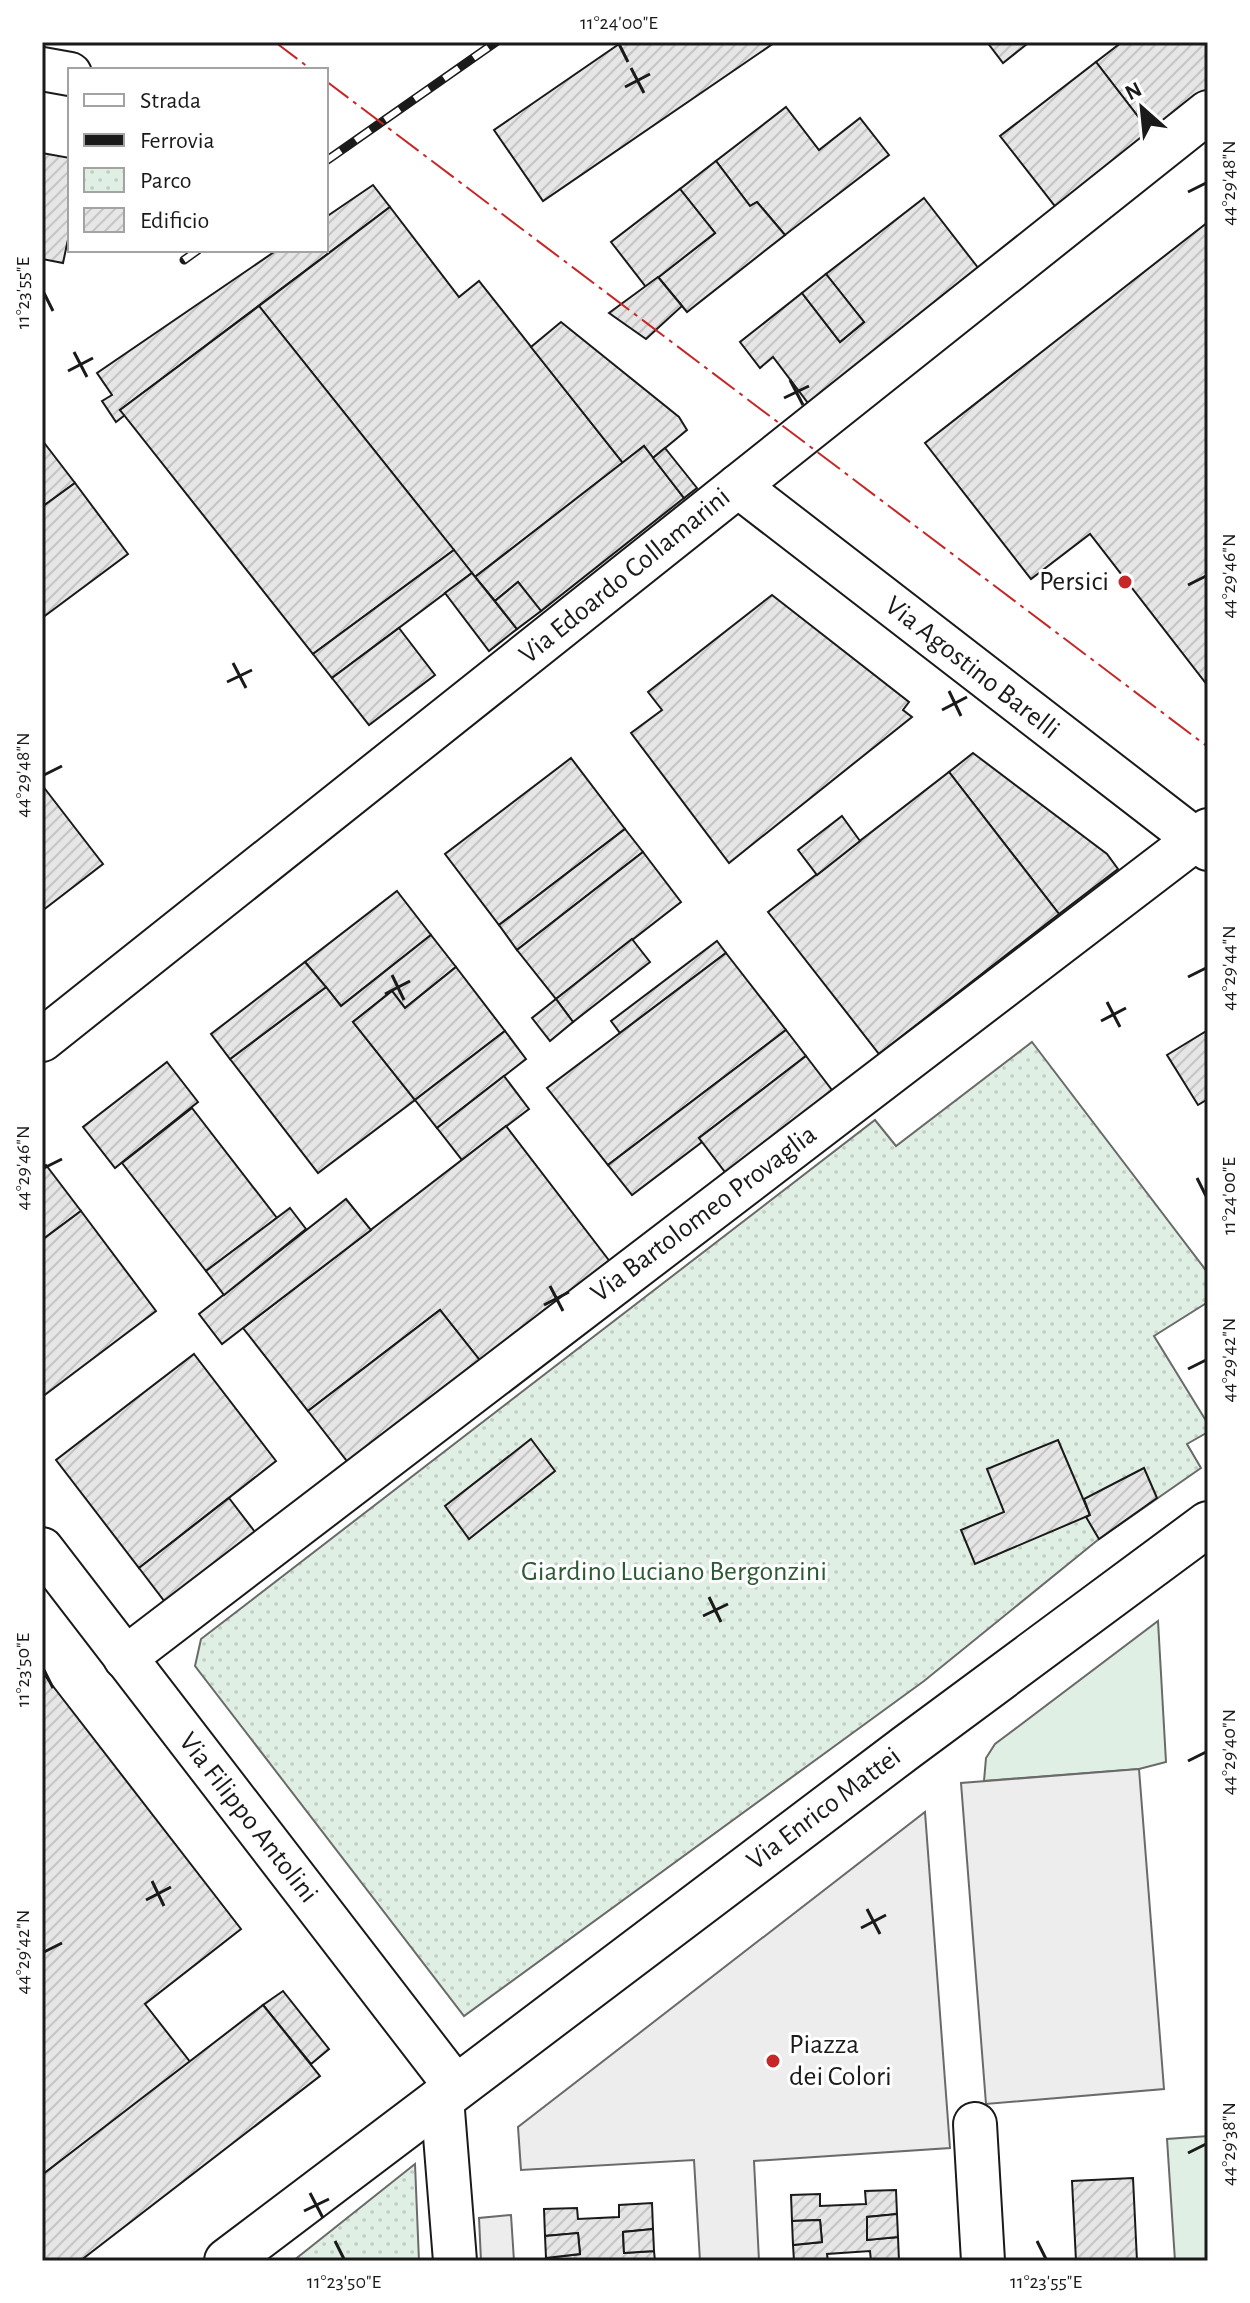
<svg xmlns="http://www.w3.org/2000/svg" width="1250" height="2303" font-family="'Alegreya Sans',sans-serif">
  <defs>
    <pattern id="park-dots" width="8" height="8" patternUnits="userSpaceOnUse" patternTransform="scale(2)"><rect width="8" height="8" fill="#e0efe3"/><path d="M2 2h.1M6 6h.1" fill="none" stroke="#c0ccc2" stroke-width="1.8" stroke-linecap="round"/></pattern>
    <pattern id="building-hatch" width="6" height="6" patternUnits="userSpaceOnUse" patternTransform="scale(2)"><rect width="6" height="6" fill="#e6e6e6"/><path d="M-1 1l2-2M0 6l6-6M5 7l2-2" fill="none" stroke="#c5c5c5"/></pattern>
  </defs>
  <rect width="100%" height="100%" fill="#fff"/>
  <g fill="#e0efe3" stroke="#6a6a6a" stroke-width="2">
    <polygon points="1158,1621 1166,1762 1139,1769 984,1781 986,1758 995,1744"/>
    <polygon points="1208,2136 1208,2261 1175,2261 1167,2139"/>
  </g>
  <g fill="url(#park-dots)" stroke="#6a6a6a" stroke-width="2">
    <polygon points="1032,1042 1208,1273 1208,1302 1154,1336 1208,1424 1208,1432 1187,1444 1201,1468 1099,1539 924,1681 464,2016 195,1666 201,1639 875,1120 896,1146"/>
    <polygon points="415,2164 419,2261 293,2261"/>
  </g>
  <g fill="#ededed" stroke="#6a6a6a" stroke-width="2">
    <polygon points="1139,1769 1164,2089 986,2104 961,1783"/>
    <polygon points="925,1812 950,2148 754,2161 759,2261 700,2261 694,2160 521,2170 518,2127"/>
    <polygon points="511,2215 514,2261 481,2261 479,2218"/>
  </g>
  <g fill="url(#building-hatch)" stroke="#1a1a1a" stroke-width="2">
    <polygon points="622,42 774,43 543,201 494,130"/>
    <polygon points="987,42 1026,42 1027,44 1003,63"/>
    <polygon points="1122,42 1208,42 1208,94 1153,136 1096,62"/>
    <polygon points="1096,62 1153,136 1058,210 1000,136"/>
    <polygon points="786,107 819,150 860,118 889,155 785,235 757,202 750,206 716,161"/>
    <polygon points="42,153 70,158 70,230 63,263 42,259"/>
    <polygon points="716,161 750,206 757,202 785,235 687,312 658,277 715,233 680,189"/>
    <polygon points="373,185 390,207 120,410 125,415 116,422 102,401 112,395 97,373 277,250 326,250 326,217"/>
    <polygon points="680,189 715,233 646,287 611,242"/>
    <polygon points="924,198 979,269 808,403 773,357 760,368 740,342 802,293 840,342 864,322 826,274"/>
    <polygon points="390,207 459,297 479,281 623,463 475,577 259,306"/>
    <polygon points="1208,222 1208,686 1090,534 1031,579 925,443"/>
    <polygon points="826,274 864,322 840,342 802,293"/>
    <polygon points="658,277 682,306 646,339 609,313"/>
    <polygon points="259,306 454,550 313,654 120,410"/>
    <polygon points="561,322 679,417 687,430 653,458 644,446 623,463 531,347"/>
    <polygon points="42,440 75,483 42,507"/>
    <polygon points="644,446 684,498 541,611 518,582 495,601 475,577"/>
    <polygon points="665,448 697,488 684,498 653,458"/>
    <polygon points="75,483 128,554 42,618 42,507"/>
    <polygon points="454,550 472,573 332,678 313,654"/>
    <polygon points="472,573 517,629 489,651 445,593"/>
    <polygon points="518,582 541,611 517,629 495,601"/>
    <polygon points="772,595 909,702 903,710 912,717 729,863 631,733 662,710 648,692"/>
    <polygon points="399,628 435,675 369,725 332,678"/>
    <polygon points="973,753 1107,854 1118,869 1059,914 949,772"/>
    <polygon points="571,758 625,829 499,925 445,854"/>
    <polygon points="949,772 1059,914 879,1054 768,912"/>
    <polygon points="42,785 103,864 42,911"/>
    <polygon points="842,816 860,841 817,875 798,850"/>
    <polygon points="625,829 643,852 517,950 499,925"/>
    <polygon points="643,852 681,902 556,999 517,950"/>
    <polygon points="397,891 431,935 341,1006 305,962"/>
    <polygon points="431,935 456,967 405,1008 392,991 353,1022 415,1100 318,1173 230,1059 326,987 341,1006"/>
    <polygon points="632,939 650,962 573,1022 556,999"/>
    <polygon points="717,941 726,953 620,1033 611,1021"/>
    <polygon points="726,953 786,1030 608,1165 547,1088"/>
    <polygon points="305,962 326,987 230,1059 211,1034"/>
    <polygon points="456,967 505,1031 415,1100 353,1022 392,991 405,1008"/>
    <polygon points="556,999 573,1022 550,1041 532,1018"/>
    <polygon points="786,1030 806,1056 699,1138 702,1142 632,1195 608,1165"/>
    <polygon points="1208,1030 1208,1099 1198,1105 1167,1055"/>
    <polygon points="505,1031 526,1059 437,1128 415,1100"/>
    <polygon points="806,1056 835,1094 728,1176 699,1138"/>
    <polygon points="167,1062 198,1102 115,1168 83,1127"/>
    <polygon points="504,1076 529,1109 462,1160 437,1128"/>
    <polygon points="192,1108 277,1218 206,1271 122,1163"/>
    <polygon points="506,1126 611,1263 482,1363 440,1310 308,1411 243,1328"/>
    <polygon points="46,1165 81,1211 42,1240 42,1167"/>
    <polygon points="346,1199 371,1230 222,1344 199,1314"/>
    <polygon points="290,1208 306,1229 224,1295 206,1271"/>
    <polygon points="81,1211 156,1311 42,1397 42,1240"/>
    <polygon points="440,1310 482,1363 350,1465 308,1411"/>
    <polygon points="194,1354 276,1461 139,1568 56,1460"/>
    <polygon points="531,1439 555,1471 469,1539 445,1506"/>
    <polygon points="1058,1440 1090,1515 975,1564 961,1530 1004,1512 987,1469"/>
    <polygon points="1144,1468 1157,1498 1099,1539 1086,1517 1090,1515 1084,1499"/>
    <polygon points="229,1498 255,1532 165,1602 139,1568"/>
    <polygon points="42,1672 241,1929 145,2004 191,2063 42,2175"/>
    <polygon points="283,1991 329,2049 311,2064 263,2005"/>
    <polygon points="263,2005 320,2076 80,2261 42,2261 42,2175"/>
    <polygon points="1133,2178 1137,2261 1076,2261 1072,2181"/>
    <polygon points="896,2190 897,2214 867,2217 867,2240 898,2237 899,2261 871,2261 870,2251 827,2254 828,2261 794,2261 793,2245 822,2242 820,2220 792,2221 791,2195 820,2194 820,2206 866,2204 865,2191"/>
    <polygon points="652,2203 653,2229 623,2232 624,2253 654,2251 655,2261 547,2261 546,2258 580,2254 578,2233 545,2236 544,2209 577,2208 578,2219 619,2217 619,2205"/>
    <polygon points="897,2214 898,2237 867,2240 867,2217"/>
    <polygon points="820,2220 822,2242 793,2245 792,2221"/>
    <polygon points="653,2229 654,2251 624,2253 623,2232"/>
    <polygon points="578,2233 580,2254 546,2258 545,2236"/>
  </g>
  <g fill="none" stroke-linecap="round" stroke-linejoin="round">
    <defs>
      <g id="minor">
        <polyline points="42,69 70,74"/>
        <polyline points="738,486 1208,849"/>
        <polyline points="42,1040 1208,112"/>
        <polyline points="42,1549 456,2087"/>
        <polyline points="125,1658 1208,830"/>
        <polyline points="442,2098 455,2261"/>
        <polyline points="975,2124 983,2261"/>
      </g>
      <polyline id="major" points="227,2261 907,1747 1208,1524"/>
    </defs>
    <use href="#minor" stroke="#1a1a1a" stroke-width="46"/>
    <use href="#major" stroke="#1a1a1a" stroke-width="48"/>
    <use href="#minor" stroke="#fff" stroke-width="42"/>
    <use href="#major" stroke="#fff" stroke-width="44"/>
    <defs>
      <g id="rail">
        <polyline points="326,161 496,42"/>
        <polyline points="184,260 198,250"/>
      </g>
    </defs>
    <use href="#rail" stroke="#1a1a1a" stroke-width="9"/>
    <use href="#rail" stroke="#fff" stroke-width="6" stroke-dasharray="18" stroke-linecap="butt"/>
    <g stroke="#c62828" stroke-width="2" stroke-dasharray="28 6 4 6" stroke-linecap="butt">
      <polyline points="275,42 312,70"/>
      <polyline points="326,81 1208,747"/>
    </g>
  </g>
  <path fill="none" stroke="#1a1a1a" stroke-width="3" d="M619,44L628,62M631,68L644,93M625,87L650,74M1188,192L1206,183M44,293L53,311M74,352L87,377M68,371L93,358M790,380L803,405M784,398L809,386M1188,585L1206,576M233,663L246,688M227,682L252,670M949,691L961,716M942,710L967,697M44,775L62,766M392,975L404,1000M1188,977L1206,968M385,994L410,981M1107,1002L1120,1027M1101,1021L1126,1008M44,1168L62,1159M1197,1178L1206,1196M550,1286L563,1311M544,1305L569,1292M1188,1369L1206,1360M709,1597L721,1622M703,1616L728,1604M44,1670L53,1688M1188,1761L1206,1752M152,1881L164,1906M146,1900L171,1887M867,1909L880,1934M861,1928L886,1915M44,1952L62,1943M1188,2153L1206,2144M310,2193L323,2218M304,2211L329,2199M335,2241L344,2259M1037,2241L1046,2259"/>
  <g fill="#c62828" stroke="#fff" stroke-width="3">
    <circle cx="1125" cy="582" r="8"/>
    <circle cx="773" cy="2061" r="8"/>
  </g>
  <g text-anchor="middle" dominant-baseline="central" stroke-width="6" stroke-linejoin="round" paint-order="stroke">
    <g font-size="28" fill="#1a1a1a" stroke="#fff">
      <text transform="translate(625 576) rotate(-39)">Via Edoardo Collamarini</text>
      <text transform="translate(972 668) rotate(38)">Via Agostino Barelli</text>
      <text transform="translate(704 1214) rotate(-37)">Via Bartolomeo Provaglia</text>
      <text transform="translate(824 1809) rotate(-37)">Via Enrico Mattei</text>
      <text transform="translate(248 1818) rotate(52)">Via Filippo Antolini</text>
    </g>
    <g font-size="28" fill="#1a1a1a" stroke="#fff" text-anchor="end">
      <text x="1109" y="582">Persici</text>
      <text x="789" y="2045" text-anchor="start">Piazza<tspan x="789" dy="32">dei Colori</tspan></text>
    </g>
    <g font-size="28" fill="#2b5a34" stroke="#fff">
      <text x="674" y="1572">Giardino Luciano Bergonzini</text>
    </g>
  </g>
  <rect width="1250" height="2303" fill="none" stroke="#ffffff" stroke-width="88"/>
  <rect x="68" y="68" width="260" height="184" fill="#ffffff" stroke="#a3a3a3" stroke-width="2"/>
  <rect x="84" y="94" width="40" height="12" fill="#ffffff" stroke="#a3a3a3" stroke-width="2"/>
  <text x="140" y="108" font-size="24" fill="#1a1a1a">Strada</text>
  <rect x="84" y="134" width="40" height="12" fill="#1a1a1a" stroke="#a3a3a3" stroke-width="2"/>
  <text x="140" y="148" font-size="24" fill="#1a1a1a">Ferrovia</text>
  <rect x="84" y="168" width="40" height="24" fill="url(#park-dots)" stroke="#a3a3a3" stroke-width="2"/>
  <text x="140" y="188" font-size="24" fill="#1a1a1a">Parco</text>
  <rect x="84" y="208" width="40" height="24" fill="url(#building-hatch)" stroke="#a3a3a3" stroke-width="2"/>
  <text x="140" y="228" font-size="24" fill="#1a1a1a">Edificio</text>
  <g transform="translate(1142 108) rotate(333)" stroke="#ffffff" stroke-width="6" paint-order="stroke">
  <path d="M0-6L14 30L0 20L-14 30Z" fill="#1a1a1a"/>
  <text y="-12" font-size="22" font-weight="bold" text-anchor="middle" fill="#1a1a1a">N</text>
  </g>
  <rect x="44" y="44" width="1162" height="2215" fill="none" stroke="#1a1a1a" stroke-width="3"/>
  <g font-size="20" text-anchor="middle" fill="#1a1a1a">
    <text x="619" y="29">11°24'00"E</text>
    <text transform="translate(1228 183) rotate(-90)" y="7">44°29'48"N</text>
    <text transform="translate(22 293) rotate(-90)" y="7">11°23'55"E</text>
    <text transform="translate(1228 576) rotate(-90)" y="7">44°29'46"N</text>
    <text transform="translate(22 775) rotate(-90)" y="7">44°29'48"N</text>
    <text transform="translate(1228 968) rotate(-90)" y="7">44°29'44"N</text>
    <text transform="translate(22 1168) rotate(-90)" y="7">44°29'46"N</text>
    <text transform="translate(1228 1196) rotate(-90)" y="7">11°24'00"E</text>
    <text transform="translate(1228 1360) rotate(-90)" y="7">44°29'42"N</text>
    <text transform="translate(22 1670) rotate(-90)" y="7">11°23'50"E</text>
    <text transform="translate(1228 1752) rotate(-90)" y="7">44°29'40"N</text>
    <text transform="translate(22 1952) rotate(-90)" y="7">44°29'42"N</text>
    <text transform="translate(1228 2144) rotate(-90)" y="7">44°29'38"N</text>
    <text x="344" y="2288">11°23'50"E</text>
    <text x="1046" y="2288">11°23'55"E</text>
  </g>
</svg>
